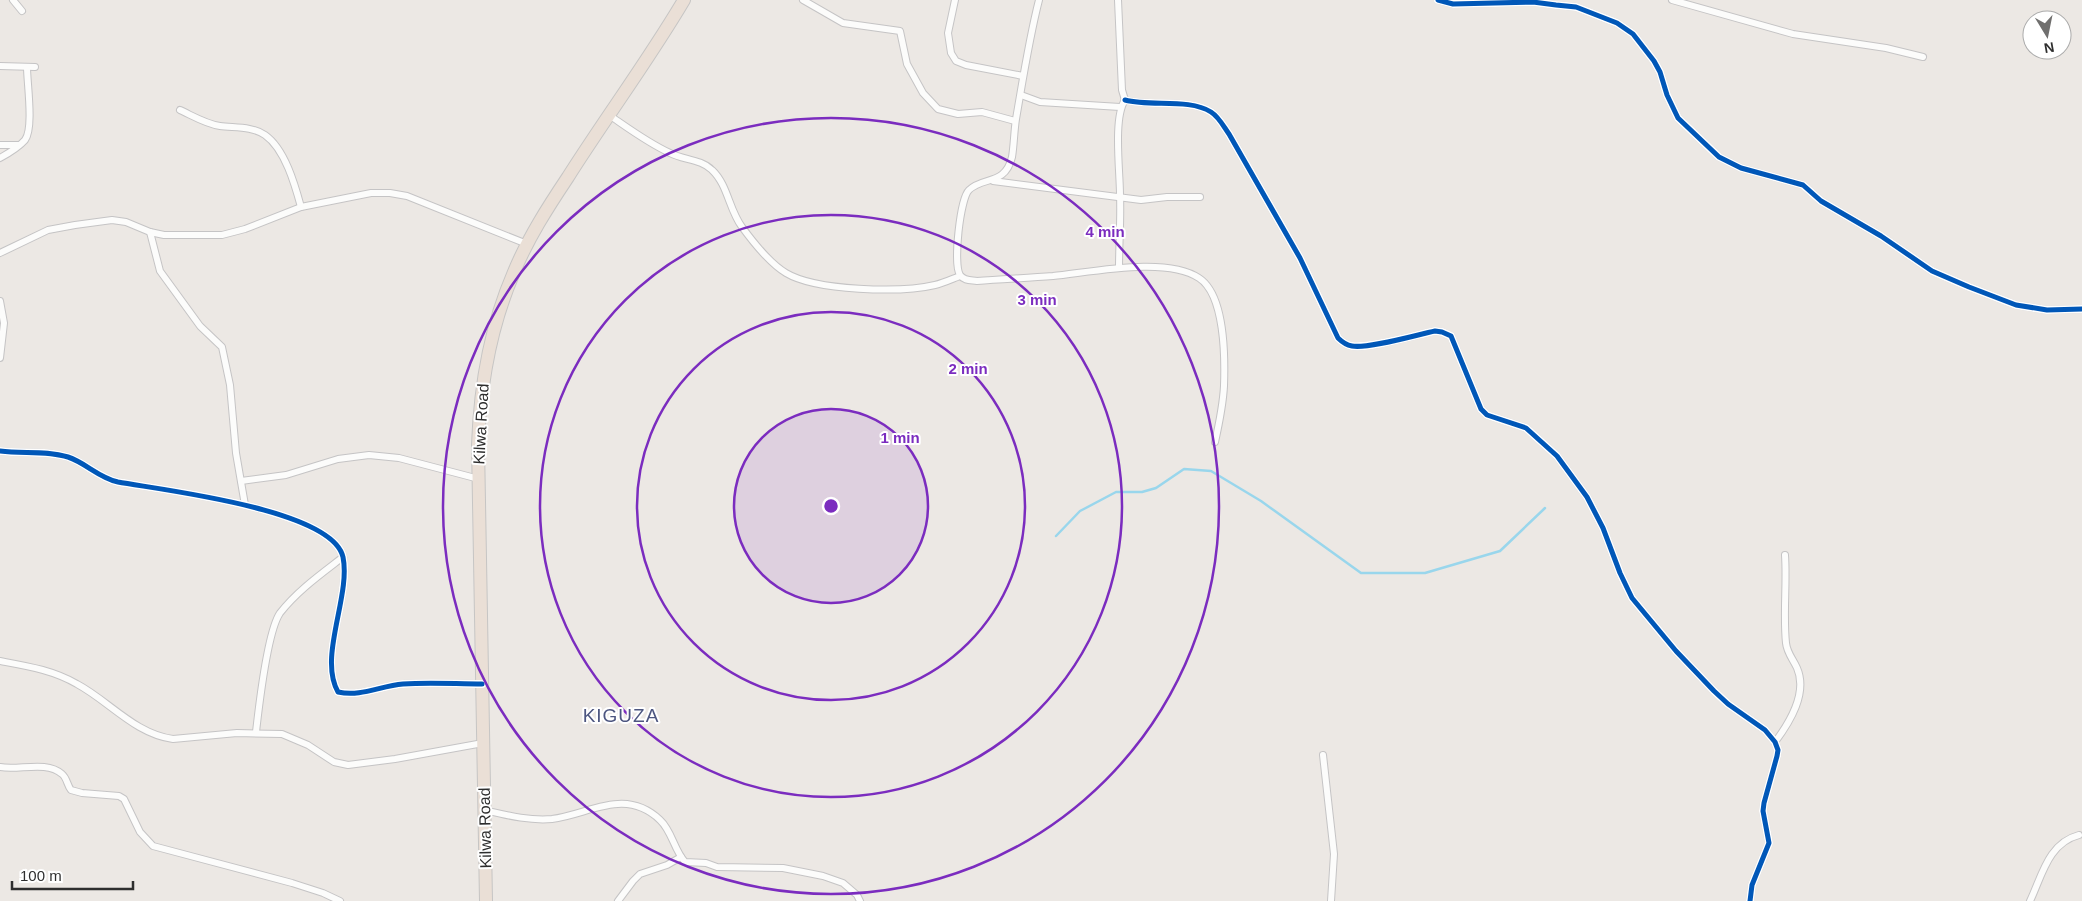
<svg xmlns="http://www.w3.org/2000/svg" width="2082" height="901" font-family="Arial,sans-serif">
  <rect width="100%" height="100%" fill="#ece8e4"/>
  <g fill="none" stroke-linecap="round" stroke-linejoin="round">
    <polyline stroke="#99d6ec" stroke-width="2.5" points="1056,536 1080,511 1116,492 1142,492 1156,488 1184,469 1211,471 1261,501 1361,573 1425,573 1500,551 1545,508"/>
    <defs>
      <g id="street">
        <polyline points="13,0 22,11"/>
        <polyline points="803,0 843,23 900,31 907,64 923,93 938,109 958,114 982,112 1015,121"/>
        <polyline points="955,0 948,33 951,53 956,61 966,65 1023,76"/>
        <path d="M1039,0C1029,39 1023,79 1016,119C1014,132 1014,145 1012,157C1005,186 983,176 969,190C960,199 953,264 960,275C964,281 971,280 977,281C1002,279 1028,278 1053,276C1092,272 1167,256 1199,278C1225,295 1225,358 1224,386C1223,405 1219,424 1215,442"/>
        <polyline points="1118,0 1122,90 1125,100"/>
        <polyline points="1438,0 1453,4 1533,2 1556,5 1576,7 1617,23 1633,34 1654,61 1660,72 1667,95 1678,118 1719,157 1741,168 1803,185 1821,201 1881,236 1932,271 1969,287 2016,305 2047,310 2082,309"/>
        <polyline points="1672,0 1793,34 1886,48 1923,57"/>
        <polyline points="0,66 35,67"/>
        <polyline points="1021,95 1040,102 1120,107"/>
        <path d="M1125,100C1151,107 1189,98 1211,112C1219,117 1224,127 1229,134L1300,258L1338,338C1342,342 1346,345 1352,346C1368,349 1416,335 1435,331L1442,332L1451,336L1481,409L1487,415L1526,428L1557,456L1587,497L1603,528L1620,573L1632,598L1676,651L1714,691L1728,704L1765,730L1775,742L1778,750L1777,756L1764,803L1763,811L1769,843L1752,885L1750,901"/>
        <path d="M180,110C193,116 206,124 220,126C234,128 252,126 265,135C285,149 295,185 301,207"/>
        <path d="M609,115C628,128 648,143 670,153C683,160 701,159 712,170C728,185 729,210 742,227C753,242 769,263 786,273C816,291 901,293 935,285C944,283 952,279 960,276"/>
        <polyline points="0,145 19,145"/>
        <path d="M0,158C9,153 18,148 25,140C34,128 27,83 27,67"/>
        <polyline points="993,181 1141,200 1167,197 1200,197"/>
        <polyline points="150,232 160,271 200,326 222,347 230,385 236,453 245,505"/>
        <polyline points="0,253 48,230 75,225 112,220 126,222 150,232 164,235 222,235 245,229 301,207 371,193 390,193 407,196 527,244"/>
        <path d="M1119,268C1119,244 1121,219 1120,195C1120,171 1113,118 1125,100"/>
        <polyline points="0,301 4,323 0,358"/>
        <path d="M0,451C23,454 46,450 68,457C86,463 99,478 118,482C161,490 332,509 343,557C351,596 318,657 338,692C361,697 380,686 403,684C430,682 456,684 482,684"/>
        <polyline points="241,481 286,475 338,459 369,455 399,458 479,479"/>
        <path d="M0,661C27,666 53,670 77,684C109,701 135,734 173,739L237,733L282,734L308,745L334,762L348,765L395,759L483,743"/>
        <path d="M256,732C259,706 267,632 280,613C297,591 321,574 343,557"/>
        <path d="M1775,742C1790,722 1808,693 1797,668C1793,659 1787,653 1786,643C1783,614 1787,584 1785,555"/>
        <polyline points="1323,755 1334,854 1331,901"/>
        <path d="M0,767C18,771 46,760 62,774C67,778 67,785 71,790L82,793L119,796L124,799L140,832L153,846L292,883L323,893L340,901"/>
        <path d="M484,810C506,815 529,821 552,819C590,814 625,787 660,820C672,831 674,850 685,862L706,863L717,867L783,868L823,876L843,883L857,895L860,901"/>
        <polyline points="618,901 633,881 640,874 667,865 681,857"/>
        <path d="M2030,901C2042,876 2048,843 2079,835"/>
      </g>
      <path id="highway" d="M486,901L478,445C480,387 491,325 514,272C528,238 548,207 568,177C606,117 648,61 684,0"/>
    </defs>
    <use href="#street" stroke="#c5c4c5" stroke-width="8"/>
    <use href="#highway" stroke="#c6c5c4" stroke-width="14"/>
    <use href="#street" stroke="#fcfcfb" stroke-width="6"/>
    <use href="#highway" stroke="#eadfd6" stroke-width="12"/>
    <defs>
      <g id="cycleway">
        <polyline points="1438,0 1453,4 1533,2 1556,5 1576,7 1617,23 1633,34 1654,61 1660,72 1667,95 1678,118 1719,157 1741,168 1803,185 1821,201 1881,236 1932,271 1969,287 2016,305 2047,310 2082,309"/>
        <path d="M1125,100C1151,107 1189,98 1211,112C1219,117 1224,127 1229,134L1300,258L1338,338C1342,342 1346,345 1352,346C1368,349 1416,335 1435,331L1442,332L1451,336L1481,409L1487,415L1526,428L1557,456L1587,497L1603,528L1620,573L1632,598L1676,651L1714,691L1728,704L1765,730L1775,742L1778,750L1777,756L1764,803L1763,811L1769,843L1752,885L1750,901"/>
        <path d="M0,451C23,454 46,450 68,457C86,463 99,478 118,482C161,490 332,509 343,557C351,596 318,657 338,692C361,697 380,686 403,684C430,682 456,684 482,684"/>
      </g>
    </defs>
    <use href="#cycleway" stroke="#fff" stroke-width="8"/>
    <use href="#cycleway" stroke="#0057b8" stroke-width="5"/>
  </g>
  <circle cx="831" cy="506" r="97" fill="#7b2cbf" fill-opacity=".12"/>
  <g fill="none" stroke="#7b2cbf" stroke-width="2.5">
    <circle cx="831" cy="506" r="97"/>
    <circle cx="831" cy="506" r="194"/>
    <circle cx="831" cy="506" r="291"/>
    <circle cx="831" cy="506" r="388"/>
  </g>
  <g text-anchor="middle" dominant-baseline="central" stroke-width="4" stroke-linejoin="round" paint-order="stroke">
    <g font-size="16" fill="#2e2e2e" stroke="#fff">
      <text transform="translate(481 424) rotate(-87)">Kilwa Road</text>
      <text transform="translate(485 828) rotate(-91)">Kilwa Road</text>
    </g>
    <g font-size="19" letter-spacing="1" fill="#4d5680" stroke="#fff">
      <text x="621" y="715">KIGUZA</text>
    </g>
  </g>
  <circle cx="831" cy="506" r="8" fill="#7b2cbf" stroke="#fff" stroke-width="2.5"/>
  <g font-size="15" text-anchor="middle" font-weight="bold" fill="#7b2cbf" stroke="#fff" stroke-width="4" stroke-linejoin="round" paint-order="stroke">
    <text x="1105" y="237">4 min</text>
    <text x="1037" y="305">3 min</text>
    <text x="968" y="374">2 min</text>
    <text x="900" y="443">1 min</text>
  </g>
  <g transform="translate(2047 35) rotate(170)"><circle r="24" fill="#ffffff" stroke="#ababab"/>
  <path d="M0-4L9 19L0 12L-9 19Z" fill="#706f6e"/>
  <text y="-8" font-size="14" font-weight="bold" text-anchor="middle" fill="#2e2e2e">N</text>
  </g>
  <path d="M12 881v8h121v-8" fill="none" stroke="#2e2e2e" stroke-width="2.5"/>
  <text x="20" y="881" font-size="15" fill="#2e2e2e" stroke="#ffffff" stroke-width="4" paint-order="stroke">100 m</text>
</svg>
